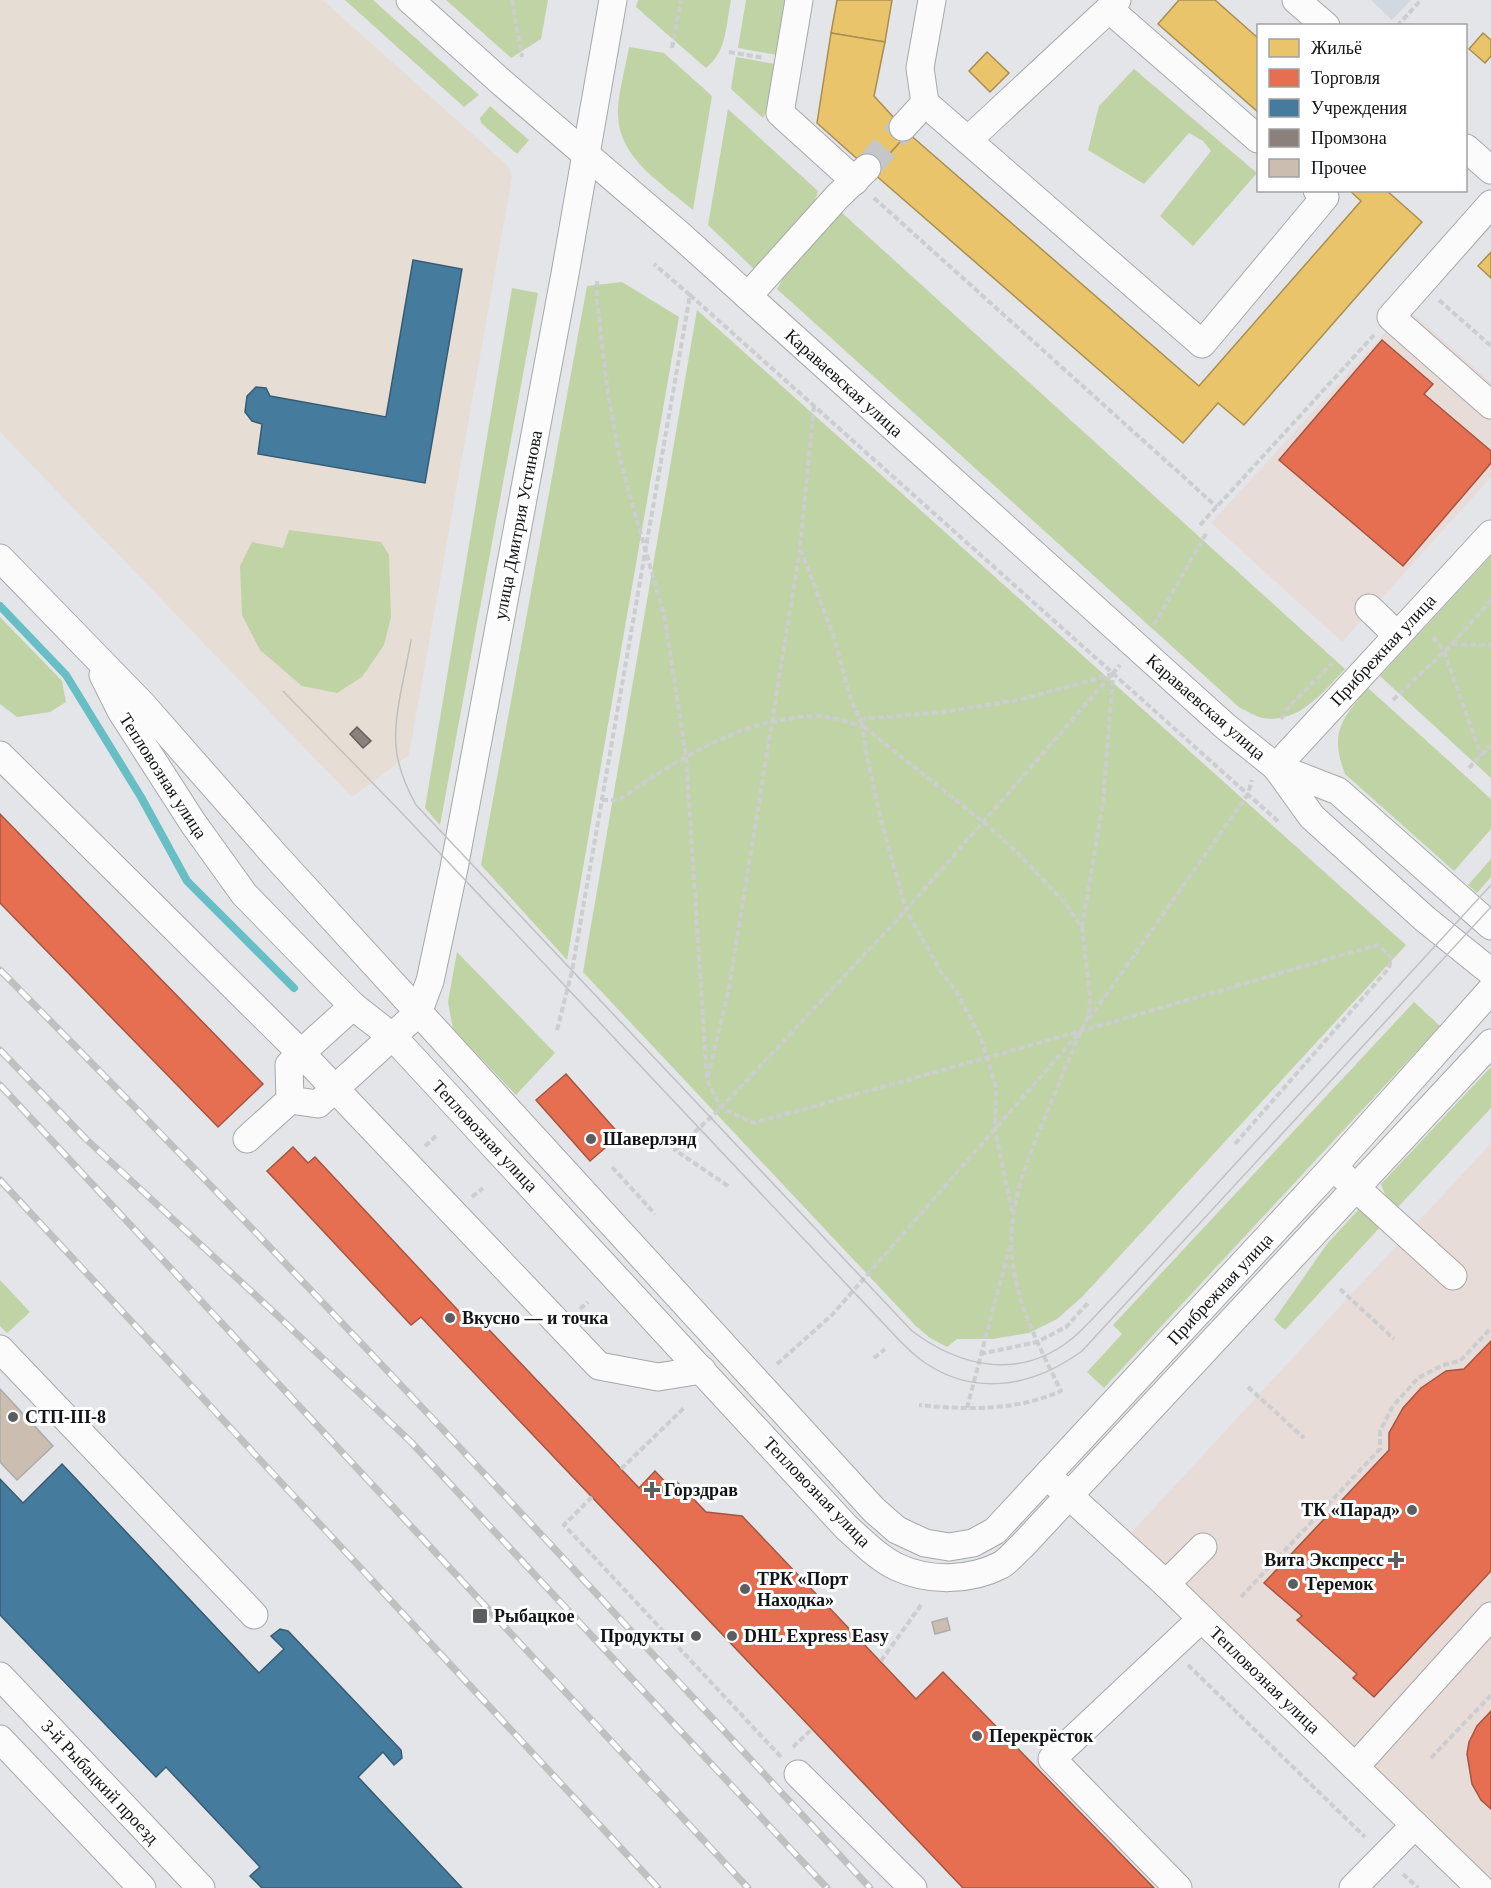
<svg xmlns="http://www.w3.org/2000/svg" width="1491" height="1888" font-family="Georgia,serif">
  <rect width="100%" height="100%" fill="#e3e5e8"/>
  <g fill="#e8dcd9">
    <polygon points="1407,309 1491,382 1491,477 1342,642 1211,523"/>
    <polygon points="1491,1143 1491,1879 1131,1533"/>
  </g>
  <polygon fill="#e6ded5" points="0,0 323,0 508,166 512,177 409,755 352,797 0,432"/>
  <polygon fill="#d1d8e0" points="1371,0 1411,0 1392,20"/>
  <g fill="#c0d3a5">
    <polygon points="345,0 373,0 479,95 464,107"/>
    <polygon points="446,0 548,0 541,39 511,58"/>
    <path d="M638,0H731C726,24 727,52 706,68L636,7Z"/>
    <polygon points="746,0 787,0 777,55 738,48"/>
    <path d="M629,47L664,53L712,96L693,210C663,184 619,159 618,115C617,97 626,66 629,47Z"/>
    <polygon points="736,57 775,64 768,108 763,118 731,89"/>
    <polygon points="1134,69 1257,173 1193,246 1160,216 1211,151 1203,141 1189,133 1144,184 1088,150 1099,106"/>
    <polygon points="490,106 529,140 517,154 481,123 480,118"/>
    <polygon points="728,109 818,191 814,203 754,269 708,225"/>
    <path d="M840,211L1345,669C1322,693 1299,724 1262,718C1255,716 1247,711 1240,708L777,289L786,273Z"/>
    <polygon points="622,282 679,317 567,960 481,865 587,286"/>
    <polygon points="512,288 538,293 440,825 425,808"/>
    <polygon points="697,310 1406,945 1082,1297 1057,1319 1029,1333 992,1339 957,1339 947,1347 930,1338 916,1326 583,972"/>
    <polygon points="289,530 381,542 389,555 391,617 384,645 362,677 337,693 302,686 260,650 242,615 240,566 252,542 283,548"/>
    <polygon points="1491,556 1491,778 1380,676"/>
    <polygon points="0,617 62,681 66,702 50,712 17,717 0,704"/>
    <path d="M1368,688L1491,799V829L1454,871L1345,774C1329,732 1342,719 1368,688Z"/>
    <polygon points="1491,859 1491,877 1477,893 1468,885"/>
    <polygon points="457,952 555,1053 516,1095 453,1029 448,1002"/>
    <polygon points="1414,1002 1440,1026 1104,1388 1087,1372 1122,1334 1113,1325"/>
    <polygon points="1491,1067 1491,1108 1397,1208 1386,1197 1381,1184"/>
    <polygon points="1359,1209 1372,1214 1383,1224 1285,1330 1274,1320 1327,1244"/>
    <polygon points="0,1280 30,1312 7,1333 0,1326"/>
  </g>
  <g fill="#e9c46a" stroke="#a88f51" stroke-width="1.5">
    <polygon points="837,0 892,0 885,42 831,33"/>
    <polygon points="1179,0 1215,0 1258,38 1258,112 1158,24"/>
    <polygon points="831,33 885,42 874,96 908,133 873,173 817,123"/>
    <polygon points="1483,33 1491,40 1491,56 1485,63 1469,49"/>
    <polygon points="987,52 1009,73 990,92 969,71"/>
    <polygon points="908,133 1199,386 1361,201 1349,190 1386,190 1422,222 1244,425 1218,403 1183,443 873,173"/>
    <polygon points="1491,252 1491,278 1478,266"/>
  </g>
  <g fill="#e76f51" stroke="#a7543f" stroke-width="1.5">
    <polygon points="1382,340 1433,384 1424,394 1491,451 1491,463 1403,566 1279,460"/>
    <polygon points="0,814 263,1084 218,1127 0,903"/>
    <polygon points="566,1074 620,1135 590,1161 536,1100"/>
    <polygon points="293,1147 308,1163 315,1157 468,1321 475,1315 639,1488 655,1471 671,1488 677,1482 706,1512 742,1516 916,1699 943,1672 1154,1888 963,1888 421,1317 411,1325 267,1171"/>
    <polygon points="1491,1341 1491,1571 1374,1697 1353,1678 1357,1674 1297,1620 1302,1616 1264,1583 1389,1450 1389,1433 1403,1408 1421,1388 1446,1371 1464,1369"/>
    <polygon points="1491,1711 1491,1809 1481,1800 1472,1784 1467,1754 1469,1742 1477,1726"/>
  </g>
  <g fill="#457b9d" stroke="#365c74" stroke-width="1.5">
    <polygon points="413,260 462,269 425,483 258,454 262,424 252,421 245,412 247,396 256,387 266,388 270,396 386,417"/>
    <polygon points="62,1464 259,1673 284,1649 271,1636 280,1629 288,1631 401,1750 402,1758 394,1765 383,1752 358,1777 462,1888 262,1888 250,1876 260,1867 166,1767 156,1777 0,1615 0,1479 23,1503"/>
  </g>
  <polygon fill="#8a817c" stroke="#66605d" stroke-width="1.5" points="357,727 371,741 363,748 350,734"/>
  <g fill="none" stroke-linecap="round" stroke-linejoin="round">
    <polyline stroke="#68bec5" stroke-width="8" points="0,606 66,675 141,797 187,881 294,988"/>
  </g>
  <g fill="#cbbeb0" stroke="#aaabab" stroke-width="1.5">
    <polygon points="0,1389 53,1446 17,1480 0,1462"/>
    <polygon points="947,1618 950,1630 935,1634 932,1622"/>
  </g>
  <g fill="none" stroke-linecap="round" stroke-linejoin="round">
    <polyline stroke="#c4c6c8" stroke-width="27" stroke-dasharray="27 14" stroke-linecap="butt" points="867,168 903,127"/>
    <defs>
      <g id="minor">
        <polyline points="410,0 500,81 680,235 1225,726 1276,767 1312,817 1425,919 1491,972"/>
        <polyline points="799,0 780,113 855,181"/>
        <polyline points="932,0 920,68 925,103 1202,344 1325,197 1317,190"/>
        <polyline points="1117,0 1109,9 1258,139"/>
        <polyline points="1296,0 1326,26"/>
        <polyline points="903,127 925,103"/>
        <polyline points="968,140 1109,9"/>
        <polyline points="1466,148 1491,170"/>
        <polyline points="1491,204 1391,317 1491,405"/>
        <polyline points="748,296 837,197 867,168"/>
        <polyline points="0,558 142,704 273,853 874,1510 897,1530 925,1543 949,1547 973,1543 995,1531 1333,1167 1491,990"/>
        <polyline points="1369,608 1397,635"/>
        <path d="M103,675L121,711L193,823L244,894L353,1006L394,1038L846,1527C862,1541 878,1558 897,1567C929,1582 970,1581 1001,1565C1008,1561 1015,1552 1022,1546L1491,1043"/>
        <polyline points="0,755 301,1053 353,1006"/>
        <polyline points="1276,767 1491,534"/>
        <polyline points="1276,767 1338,791 1491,926"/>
        <polyline points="290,1100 289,1065 301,1053 599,1366 658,1377 702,1370"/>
        <polyline points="247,1139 290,1100 318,1104 418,1013 430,981 454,868 565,274 613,0"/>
        <polyline points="1343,1176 1453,1276"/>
        <polyline points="0,1349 254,1615"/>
        <polyline points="1055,1483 1166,1584 1480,1888"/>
        <polyline points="1166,1584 1203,1547"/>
        <polyline points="0,1676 201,1888"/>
        <polyline points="0,1739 142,1888"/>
        <polyline points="1355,1767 1491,1616"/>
        <polyline points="798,1774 913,1888"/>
        <polyline points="1178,1888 1052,1759 1201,1619"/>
        <polyline points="1353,1888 1415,1825"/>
      </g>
    </defs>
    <use href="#minor" stroke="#a6a8aa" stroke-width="29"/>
    <g stroke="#cccdce" stroke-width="4" stroke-dasharray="6 3" stroke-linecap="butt">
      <polyline points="512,0 522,57"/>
      <polyline points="1397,26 1421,0"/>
      <polyline points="672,48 681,0"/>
      <polyline points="729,52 764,58"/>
      <polyline points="874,198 1217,507"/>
      <polyline points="597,281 597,301 607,387 620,460 665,619 686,757 707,1080 721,1108 754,1123 1081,1031 1377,945 1391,957 1389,968 1234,1145"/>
      <polyline points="690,295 1280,823"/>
      <polyline points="1439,300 1491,346"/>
      <path d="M814,406L800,548L834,637L850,697L863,726L983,822L1016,851L1066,904L1082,928L1090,995L1089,1014C1076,1041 1065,1069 1053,1098C1033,1148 1007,1199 1012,1255C1016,1304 1040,1348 1061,1391C1016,1411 967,1410 919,1405"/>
      <polyline points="1200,525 1374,335"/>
      <polyline points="1154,625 1207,532"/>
      <polyline points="1433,637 1444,651 1481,756"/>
      <polyline points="1452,644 1491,645"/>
      <polyline points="1393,700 1452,644 1491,600"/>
      <polyline points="860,719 944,712 1023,699 1113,674"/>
      <polyline points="1281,719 1287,709 1332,663"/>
      <polyline points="1469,768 1491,745"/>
      <path d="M602,800H619C677,759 744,717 818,716C832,716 849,723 863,726L866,752L880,816L906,910L941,972L956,991L981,1038L996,1087L995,1130L1012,1211"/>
      <polyline points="1082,927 1103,802 1113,675"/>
      <polyline points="1089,1019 1248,794 1252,780"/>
      <polyline points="557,1030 572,971 690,295 654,264"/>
      <polyline points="708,1077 729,988 800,549"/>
      <polyline points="425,1146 436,1136"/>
      <polyline points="612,1167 655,1214"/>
      <polyline points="728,1186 675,1150 721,1108 906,910 1120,665"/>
      <polyline points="472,1197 483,1188"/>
      <polyline points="1340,1289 1394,1339"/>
      <polyline points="580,1309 588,1302"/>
      <polyline points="980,1354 1037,1342 1066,1327 1088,1303"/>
      <polyline points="874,1358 885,1349"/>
      <polyline points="777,1364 832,1315 1078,1034"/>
      <polyline points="1248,1387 1304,1438"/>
      <polyline points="967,1408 1010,1245"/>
      <polyline points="621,1469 685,1407"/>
      <polyline points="592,1497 564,1525 781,1757"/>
      <polyline points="1241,1597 1380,1449 1380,1431 1393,1406 1418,1378 1443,1365 1460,1361 1491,1328"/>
      <polyline points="881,1661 921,1605"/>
      <polyline points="1188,1665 1365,1837"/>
      <polyline points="793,1747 812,1729"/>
      <polyline points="1431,1758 1491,1695"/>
      <polyline points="1403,1874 1418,1888"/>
    </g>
    <use href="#minor" stroke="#fbfbfc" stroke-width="27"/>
    <g stroke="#bfc0c0" stroke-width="1.5">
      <path d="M411,640C406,671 393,716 396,747C398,768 406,787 416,805L912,1331C960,1367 1018,1380 1069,1341C1086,1328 1100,1310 1115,1295L1491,885"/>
      <path d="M283,691L400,811L900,1341C907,1348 915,1356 924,1362C976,1398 1034,1386 1082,1351L1491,907"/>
    </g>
    <defs>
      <g id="rail">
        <path d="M0,970C297,1269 583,1579 870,1888"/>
        <polyline points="0,1050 86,1139 278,1316 411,1442 827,1888"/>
        <polyline points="0,1085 748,1888"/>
        <polyline points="0,1180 658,1888"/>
      </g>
    </defs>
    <use href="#rail" stroke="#bfc0c0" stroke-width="7"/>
    <use href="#rail" stroke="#fff" stroke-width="4.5" stroke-dasharray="14" stroke-linecap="butt"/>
  </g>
  <g fill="#5b5d60" stroke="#fff" stroke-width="2">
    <circle cx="591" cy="1139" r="6"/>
    <circle cx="450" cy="1318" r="6"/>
    <circle cx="13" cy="1417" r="6"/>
    <path d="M649 1481h6v6h6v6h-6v6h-6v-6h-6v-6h6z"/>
    <circle cx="1412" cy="1510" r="6"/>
    <path d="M1393 1551h6v6h6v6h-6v6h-6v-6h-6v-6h6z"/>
    <circle cx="1293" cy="1584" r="6"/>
    <circle cx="745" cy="1589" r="6"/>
    <rect x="472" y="1608" width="16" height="16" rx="3"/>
    <circle cx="696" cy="1636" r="6"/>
    <circle cx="732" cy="1636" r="6"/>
    <circle cx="977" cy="1736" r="6"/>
  </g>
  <g text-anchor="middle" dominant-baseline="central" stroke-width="6" stroke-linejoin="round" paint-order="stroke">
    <g font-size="18" fill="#121416" stroke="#fff">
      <text transform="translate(844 383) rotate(42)">Караваевская улица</text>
      <text transform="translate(518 525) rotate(-79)">улица Дмитрия Устинова</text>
      <text transform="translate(1383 650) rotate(-47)">Прибрежная улица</text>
      <text transform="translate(1206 707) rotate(41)">Караваевская улица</text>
      <text transform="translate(163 776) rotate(57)">Тепловозная улица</text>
      <text transform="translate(485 1136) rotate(47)">Тепловозная улица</text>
      <text transform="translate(1220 1289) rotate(-47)">Прибрежная улица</text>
      <text transform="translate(817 1492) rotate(46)">Тепловозная улица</text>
      <text transform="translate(1265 1680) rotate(44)">Тепловозная улица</text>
      <text transform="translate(100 1782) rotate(47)">3-й Рыбацкий проезд</text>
    </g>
    <g font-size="18" font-weight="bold" fill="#121416" stroke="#fff" text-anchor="start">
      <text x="603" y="1139">Шаверлэнд</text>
      <text x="462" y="1318">Вкусно — и точка</text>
      <text x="25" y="1417">СТП-III-8</text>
      <text x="664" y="1490">Горздрав</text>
      <text x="1400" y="1510" text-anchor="end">ТК «Парад»</text>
      <text x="1384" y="1560" text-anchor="end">Вита Экспресс</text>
      <text x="757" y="1579">ТРК «Порт<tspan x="757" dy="21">Находка»</tspan></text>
      <text x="1305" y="1584">Теремок</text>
      <text x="494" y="1616">Рыбацкое</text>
      <text x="684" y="1636" text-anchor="end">Продукты</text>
      <text x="744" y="1636">DHL Express Easy</text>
      <text x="989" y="1736">Перекрёсток</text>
    </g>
  </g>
  <rect x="1257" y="24" width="210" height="168" fill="#ffffff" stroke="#a0a1a2" stroke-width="1.5"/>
  <rect x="1269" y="39" width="30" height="18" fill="#e9c46a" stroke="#a0a1a2" stroke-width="1.5"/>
  <text x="1311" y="54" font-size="18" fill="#121416">Жильё</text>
  <rect x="1269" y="69" width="30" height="18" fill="#e76f51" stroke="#a0a1a2" stroke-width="1.5"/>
  <text x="1311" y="84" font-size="18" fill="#121416">Торговля</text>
  <rect x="1269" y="99" width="30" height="18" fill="#457b9d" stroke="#a0a1a2" stroke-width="1.5"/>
  <text x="1311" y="114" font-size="18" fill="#121416">Учреждения</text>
  <rect x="1269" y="129" width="30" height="18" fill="#8a817c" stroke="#a0a1a2" stroke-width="1.5"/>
  <text x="1311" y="144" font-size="18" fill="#121416">Промзона</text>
  <rect x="1269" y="159" width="30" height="18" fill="#cbbeb0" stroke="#a0a1a2" stroke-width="1.5"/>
  <text x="1311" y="174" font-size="18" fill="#121416">Прочее</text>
</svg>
